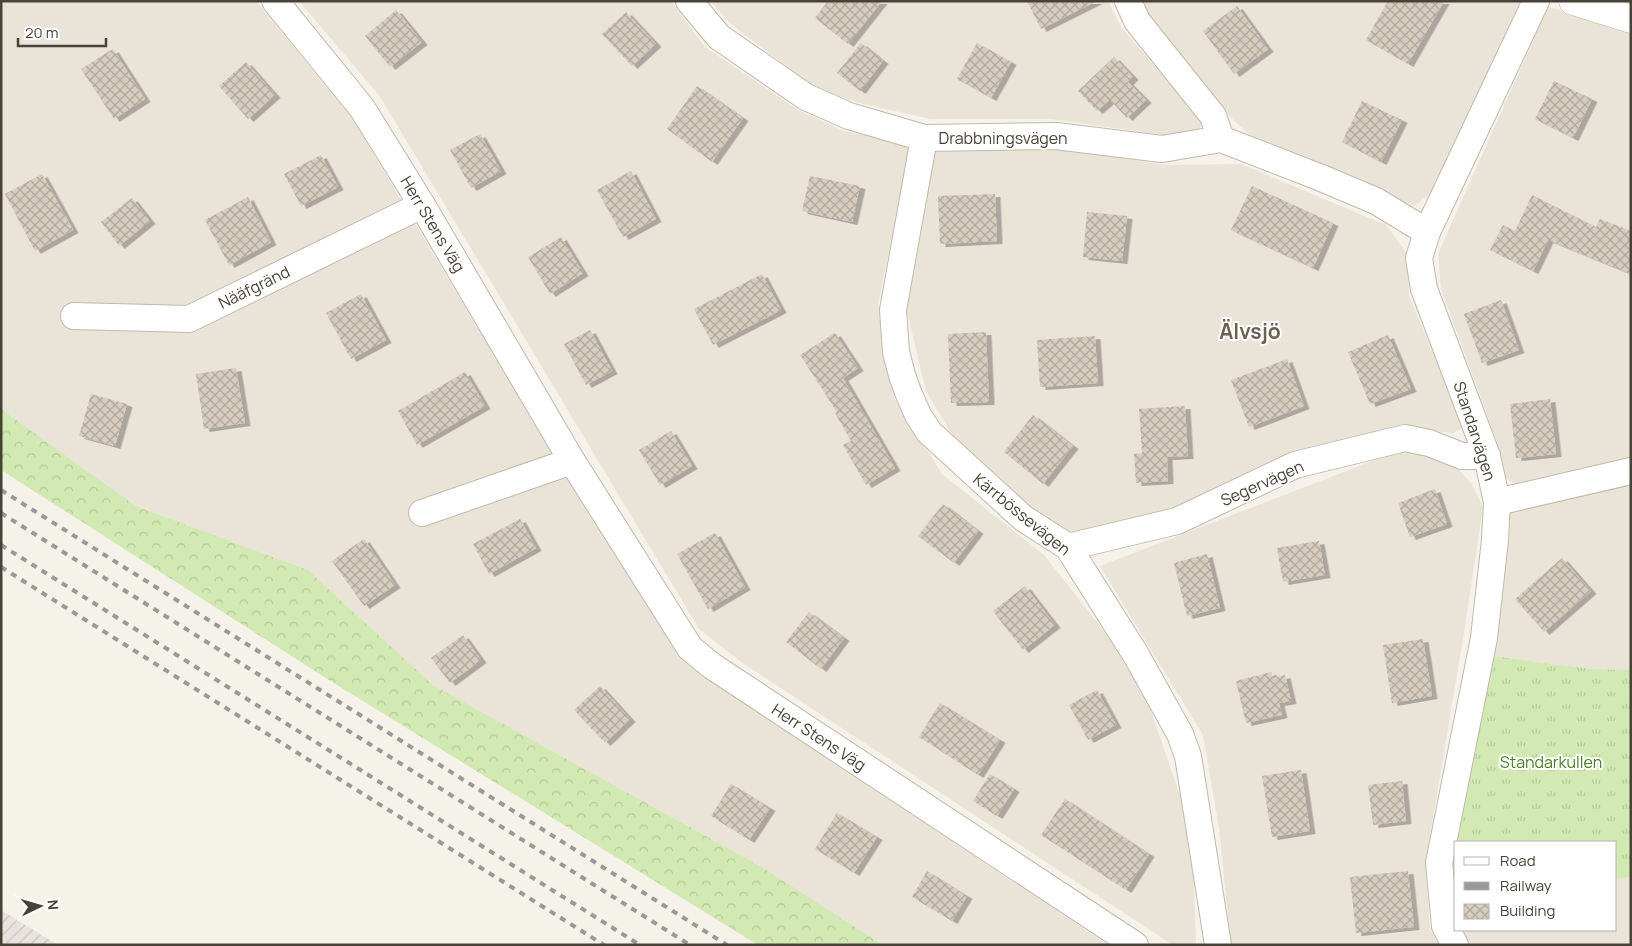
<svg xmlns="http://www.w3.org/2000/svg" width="1632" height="946" font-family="Manrope,sans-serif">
  <defs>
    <pattern id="industrial-furrows" width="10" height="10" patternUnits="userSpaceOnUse" patternTransform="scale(1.25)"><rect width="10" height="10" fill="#e8e3de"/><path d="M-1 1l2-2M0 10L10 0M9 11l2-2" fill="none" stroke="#c8c4bf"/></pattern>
    <pattern id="grass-tufts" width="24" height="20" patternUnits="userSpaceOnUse" patternTransform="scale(1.25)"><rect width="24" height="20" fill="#d2e9b3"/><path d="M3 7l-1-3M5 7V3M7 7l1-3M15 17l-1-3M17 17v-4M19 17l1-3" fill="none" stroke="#b6c99b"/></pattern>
    <pattern id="forest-crowns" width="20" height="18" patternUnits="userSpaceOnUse" patternTransform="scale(1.25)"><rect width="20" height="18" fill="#d2e9b3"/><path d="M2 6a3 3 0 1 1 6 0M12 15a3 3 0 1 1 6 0" fill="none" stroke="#b6c99b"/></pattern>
    <pattern id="building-cross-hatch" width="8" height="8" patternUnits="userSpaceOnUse" patternTransform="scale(1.25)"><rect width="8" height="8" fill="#d7cdbf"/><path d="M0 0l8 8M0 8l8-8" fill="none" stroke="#b0a89c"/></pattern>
    <filter id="shadow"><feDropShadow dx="5.5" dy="3" stdDeviation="0" flood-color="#0004"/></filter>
  </defs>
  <rect width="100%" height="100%" fill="#f5f2ea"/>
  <g fill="#e9e3d8">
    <polygon points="1,1 256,1 352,118 567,477 726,689 1108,945 883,945 762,867 433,685 308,570 136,506 1,409"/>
    <polygon points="299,1 671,1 705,47 798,110 844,131 912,145 878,303 894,398 942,474 1044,555 1138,674 1192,830 1196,940 1195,945 1173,945 744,664 699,629 379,95"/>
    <polygon points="710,1 1108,1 1121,27 1203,123 1193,139 1052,119 931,119 859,103 813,87 730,23"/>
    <polygon points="1141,1 1520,1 1435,190 1414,206 1251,136 1224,111 1147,15"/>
    <polygon points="1548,7 1631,31 1631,458 1519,487 1506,478 1497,442 1441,289 1438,254"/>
    <polygon points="1058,147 1164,165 1241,164 1386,225 1408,255 1409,296 1464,427 1453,433 1399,427 1172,511 1065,535 963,453 926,391 905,303 933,151"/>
    <polygon points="1406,448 1446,456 1472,484 1483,507 1463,639 1425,865 1430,929 1439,945 1231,945 1219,828 1203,735 1100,566"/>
    <polygon points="1631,484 1631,670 1592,669 1492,656 1509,510"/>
    <polygon points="1631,877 1631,945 1467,945 1460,930 1616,930 1616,879"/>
  </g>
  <polygon fill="url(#industrial-furrows)" points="1,910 58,945 1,945"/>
  <polygon fill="url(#grass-tufts)" points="1492,656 1592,669 1631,670 1631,877 1616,879 1616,842 1456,842 1456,895 1453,895 1449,853"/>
  <polygon fill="url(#forest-crowns)" points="1,409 136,506 308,570 433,685 762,867 883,945 758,945 329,680 1,470"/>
  <g fill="url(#building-cross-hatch)" filter="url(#shadow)">
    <polygon points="828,1 882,1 848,44 815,18"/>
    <polygon points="1027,1 1097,1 1041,29"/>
    <polygon points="1388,1 1444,1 1408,64 1366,40"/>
    <polygon points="1237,6 1268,49 1234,74 1203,31"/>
    <polygon points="396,10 422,42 390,67 365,36"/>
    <polygon points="626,12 656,44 632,66 602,34"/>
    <polygon points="861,43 883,61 860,91 837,73"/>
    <polygon points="977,43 1011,62 991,98 957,79"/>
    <polygon points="113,49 145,99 114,119 81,69"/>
    <polygon points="1114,57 1133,77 1128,82 1146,100 1127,118 1110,100 1097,111 1078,91"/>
    <polygon points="246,62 275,95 248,119 219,86"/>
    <polygon points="1554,81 1592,99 1573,138 1535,119"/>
    <polygon points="697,86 743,118 712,162 667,129"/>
    <polygon points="1362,101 1402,120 1381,162 1342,142"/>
    <polygon points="480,134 501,171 471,188 450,150"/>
    <polygon points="321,155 338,187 301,206 284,174"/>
    <polygon points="631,171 656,219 623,237 597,190"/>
    <polygon points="42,174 73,230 35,251 5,194"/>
    <polygon points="810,176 860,186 852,222 802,211"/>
    <polygon points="1252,186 1333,223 1313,268 1231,230"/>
    <polygon points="995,194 997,241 940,244 938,196"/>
    <polygon points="1532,195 1596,227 1600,219 1631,231 1631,274 1548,240 1533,271 1490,250 1503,225 1515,231"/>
    <polygon points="248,197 271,242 229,265 205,220"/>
    <polygon points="132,198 150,221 119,246 101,222"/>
    <polygon points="1087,212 1127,216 1122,261 1083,257"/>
    <polygon points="561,237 583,273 550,294 528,257"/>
    <polygon points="762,274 781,310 713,345 694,309"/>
    <polygon points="361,294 386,340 351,359 326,313"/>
    <polygon points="1501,300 1519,350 1482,363 1464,314"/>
    <polygon points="590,330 612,371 586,385 564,344"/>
    <polygon points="986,332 989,402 951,403 948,334"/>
    <polygon points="835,333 858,368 843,378 895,468 866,485 843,445 851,441 835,413 837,412 800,355"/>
    <polygon points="1388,335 1411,389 1370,404 1348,352"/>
    <polygon points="1095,336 1098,383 1040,387 1037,340"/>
    <polygon points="1287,359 1304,406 1249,427 1231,380"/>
    <polygon points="236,368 245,423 204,429 196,374"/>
    <polygon points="465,372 485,406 417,445 398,411"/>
    <polygon points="91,394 127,404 115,446 79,436"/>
    <polygon points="1550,399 1556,454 1516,458 1510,404"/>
    <polygon points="1185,406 1188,456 1167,457 1168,481 1136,483 1134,454 1142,453 1139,409"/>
    <polygon points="1033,415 1073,446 1043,484 1004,452"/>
    <polygon points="671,431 692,466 660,485 639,450"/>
    <polygon points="1435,489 1447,524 1410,537 1398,503"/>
    <polygon points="943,504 978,531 954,563 918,536"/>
    <polygon points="520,519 536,548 489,574 473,544"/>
    <polygon points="715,533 745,587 708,609 677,554"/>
    <polygon points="364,539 395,585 364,606 332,561"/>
    <polygon points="1319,541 1325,575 1283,582 1277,548"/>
    <polygon points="1207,554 1220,608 1187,616 1174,563"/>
    <polygon points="1562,558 1591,591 1544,632 1515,599"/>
    <polygon points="1025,586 1055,625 1023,650 993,611"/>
    <polygon points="809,612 844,638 821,669 786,642"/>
    <polygon points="463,635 481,660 450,683 431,658"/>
    <polygon points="1423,639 1432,696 1392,703 1383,645"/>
    <polygon points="1271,672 1273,678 1285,675 1291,701 1279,703 1282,715 1246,723 1236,681"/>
    <polygon points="600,686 630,719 605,743 574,710"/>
    <polygon points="1097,690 1116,725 1088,740 1069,705"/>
    <polygon points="940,703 1000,740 978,775 919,737"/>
    <polygon points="1301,770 1310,831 1272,837 1262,776"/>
    <polygon points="990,774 1014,789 997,816 973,801"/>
    <polygon points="1402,781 1406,821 1373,825 1368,785"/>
    <polygon points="731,784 770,808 749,840 711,816"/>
    <polygon points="1065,799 1149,854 1126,890 1041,835"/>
    <polygon points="837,813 877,837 854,873 815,849"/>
    <polygon points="927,871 967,896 952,921 912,897"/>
    <polygon points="1408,871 1414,927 1356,933 1350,877"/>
  </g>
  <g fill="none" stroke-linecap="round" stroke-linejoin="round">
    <defs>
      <g id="minor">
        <polyline points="275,1 362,108 422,205 572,461 690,648 712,666 1135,945"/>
        <polyline points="689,1 719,37 806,97 849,116 924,138 1056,136 1162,149 1221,139 1319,177 1376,201 1427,232"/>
        <polyline points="1128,1 1137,21 1213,116 1221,139"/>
        <polyline points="924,138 893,310 896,352 902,375 908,392 918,415 929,432 1023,518 1068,547 1136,655 1180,734 1188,756 1218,945"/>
        <polyline points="74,316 189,319 422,205"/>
        <polyline points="1497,502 1631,471"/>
        <polyline points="422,513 572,461"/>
        <polyline points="1068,547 1177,521 1295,465 1405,438 1429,443 1462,456 1487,456"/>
        <polyline points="1455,945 1445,926 1439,863 1484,638 1495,540 1497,502 1487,456 1424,289 1419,258 1427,232 1536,1"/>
      </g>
      <polyline id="tertiary" points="1573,1 1631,19"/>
    </defs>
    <use href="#minor" stroke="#c1b9ac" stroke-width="28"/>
    <use href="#tertiary" stroke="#c1b9ac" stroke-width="29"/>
    <use href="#minor" stroke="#fff" stroke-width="26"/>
    <use href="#tertiary" stroke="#fff" stroke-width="28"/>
    <g stroke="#999" stroke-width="4" stroke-dasharray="6 6" stroke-linecap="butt">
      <polyline points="1,490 727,945"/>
      <polyline points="1,513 690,945"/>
      <polyline points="1,545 640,945"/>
      <polyline points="1,567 604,945"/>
    </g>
  </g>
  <g text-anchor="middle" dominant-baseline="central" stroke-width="4" stroke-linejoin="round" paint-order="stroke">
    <g font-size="16" fill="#494238" stroke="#fff">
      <text x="1003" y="138">Drabbningsvägen</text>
      <text transform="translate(433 224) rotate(59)">Herr Stens Väg</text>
      <text transform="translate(254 287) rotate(-26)">Nääfgränd</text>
      <text transform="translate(1475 431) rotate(72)">Standarvägen</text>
      <text transform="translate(1262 483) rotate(-24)">Segervägen</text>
      <text transform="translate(1022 514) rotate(39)">Kärrbössevägen</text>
      <text transform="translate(819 737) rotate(33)">Herr Stens Väg</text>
    </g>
    <g font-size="16" fill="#4b7d29" stroke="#fff">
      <text x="1551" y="762">Standarkullen</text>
    </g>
    <g font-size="21" font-weight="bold" fill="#6c604f" stroke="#fff">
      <text x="1250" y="331">Älvsjö</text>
    </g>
  </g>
  <rect width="1632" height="946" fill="none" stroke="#494238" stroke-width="5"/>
  <rect x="1454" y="841" width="162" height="90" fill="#ffffff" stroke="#b6b3af"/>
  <rect x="1464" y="857" width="25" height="8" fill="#ffffff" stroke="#b6b3af"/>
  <text x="1500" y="866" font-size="15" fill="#494238">Road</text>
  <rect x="1464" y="882" width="25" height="8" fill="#999999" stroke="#b6b3af"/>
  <text x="1500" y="891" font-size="15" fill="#494238">Railway</text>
  <rect x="1464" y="904" width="25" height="15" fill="url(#building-cross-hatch)" stroke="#b6b3af"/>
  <text x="1500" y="916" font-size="15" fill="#494238">Building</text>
  <g transform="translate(40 906) rotate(85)" stroke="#ffffff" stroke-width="4" paint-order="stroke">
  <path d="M0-4L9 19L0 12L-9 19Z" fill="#494238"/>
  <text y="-8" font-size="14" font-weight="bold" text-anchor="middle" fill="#494238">N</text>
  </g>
  <path d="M18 38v8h88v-8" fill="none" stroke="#494238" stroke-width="2.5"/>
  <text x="25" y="38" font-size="15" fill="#494238" stroke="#ffffff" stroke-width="4" paint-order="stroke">20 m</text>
</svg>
